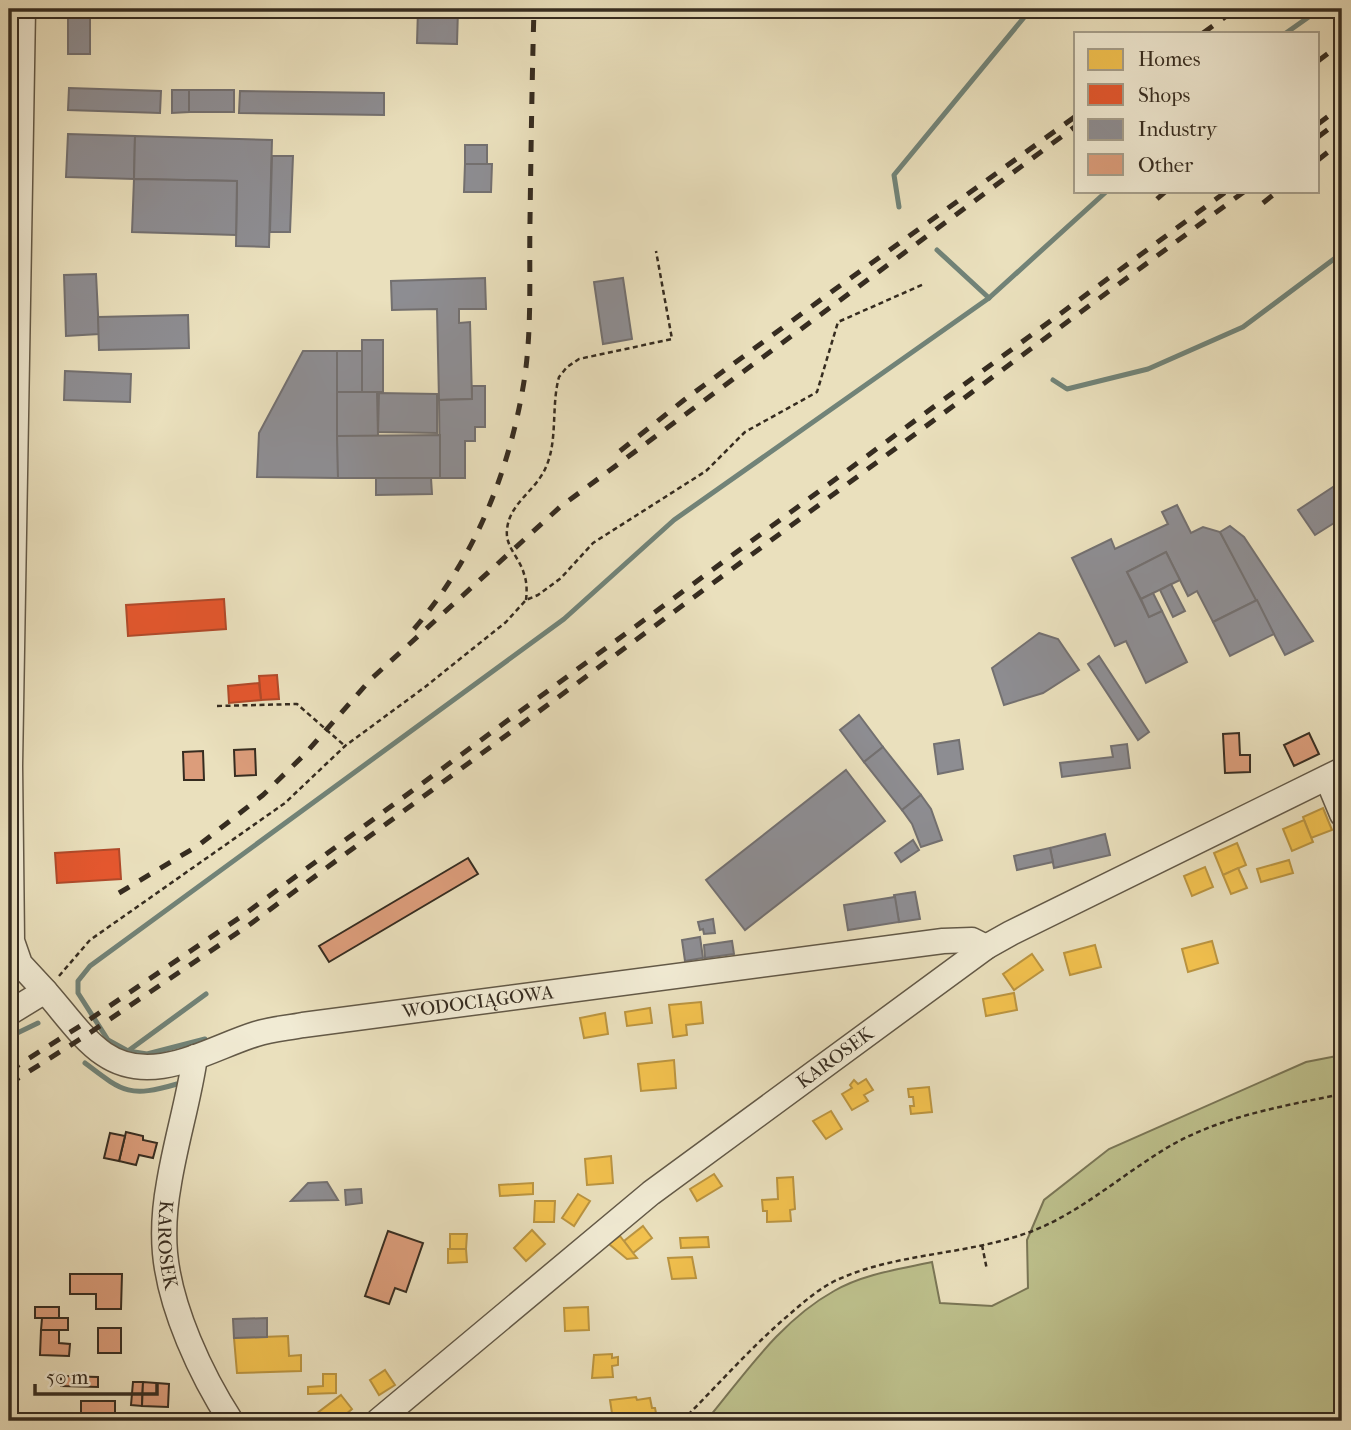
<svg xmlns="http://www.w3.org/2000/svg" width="1351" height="1430" font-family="'IM FELL French Canon',serif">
  <rect width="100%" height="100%" fill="#eae0bd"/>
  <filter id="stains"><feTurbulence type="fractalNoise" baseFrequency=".00286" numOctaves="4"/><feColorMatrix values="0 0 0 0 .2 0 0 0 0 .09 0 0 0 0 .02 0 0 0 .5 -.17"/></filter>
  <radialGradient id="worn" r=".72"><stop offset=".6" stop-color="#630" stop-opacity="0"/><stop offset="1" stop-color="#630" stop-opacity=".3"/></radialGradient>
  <path fill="#bdc08c" stroke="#7a7656" stroke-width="2" d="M1342,1055V1421H706C745,1374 780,1321 834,1291C863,1274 900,1269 932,1262L940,1303L992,1306L1028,1288L1027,1240L1044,1200L1109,1149L1306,1062Z"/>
  <g fill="#f2c14e" stroke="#ba9440" stroke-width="2">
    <polygon points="1323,808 1332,830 1311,838 1303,817"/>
    <polygon points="1304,820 1313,842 1292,851 1283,829"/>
    <polygon points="1237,843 1246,865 1223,875 1214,853"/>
    <polygon points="1289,860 1293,873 1261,882 1257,869"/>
    <polygon points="1205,867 1213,887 1192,896 1184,876"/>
    <polygon points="1238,868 1247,888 1231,894 1223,875"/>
    <polygon points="1212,941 1218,963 1188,972 1182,949"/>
    <polygon points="1095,945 1101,967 1070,975 1064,953"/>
    <polygon points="1032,954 1043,970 1014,990 1003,974"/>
    <polygon points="1014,993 1017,1010 986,1016 983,999"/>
    <polygon points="701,1002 703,1023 686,1025 687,1035 673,1037 669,1005"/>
    <polygon points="650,1008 652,1023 627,1026 625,1012"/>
    <polygon points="605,1013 608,1034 584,1038 580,1018"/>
    <polygon points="674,1060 676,1088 641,1091 638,1064"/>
    <polygon points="866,1079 873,1090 864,1095 868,1101 852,1110 842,1094 852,1088 850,1085 854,1080 858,1084"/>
    <polygon points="929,1087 932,1112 911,1114 910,1106 914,1106 913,1097 909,1097 908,1089"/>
    <polygon points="831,1111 842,1129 826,1139 813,1121"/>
    <polygon points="611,1156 613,1183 587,1185 585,1159"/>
    <polygon points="714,1174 722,1186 697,1201 690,1189"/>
    <polygon points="793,1177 795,1209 790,1210 791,1221 767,1222 767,1211 763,1211 762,1200 778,1199 777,1178"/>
    <polygon points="533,1183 533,1194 500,1196 499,1185"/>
    <polygon points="578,1194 590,1201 574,1226 562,1218"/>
    <polygon points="535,1201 555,1201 554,1222 534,1222"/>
    <polygon points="643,1226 652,1238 633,1253 624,1241"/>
    <polygon points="532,1230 545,1244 526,1261 514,1248"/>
    <polygon points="450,1234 467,1234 466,1249 450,1249"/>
    <polygon points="620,1236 633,1253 637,1258 627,1259 609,1244"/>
    <polygon points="708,1237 709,1247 681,1248 680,1238"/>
    <polygon points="448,1249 466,1249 467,1262 448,1263"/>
    <polygon points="692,1257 696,1278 672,1279 668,1258"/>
    <polygon points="588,1307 589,1330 565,1331 564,1308"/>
    <polygon points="288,1336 289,1356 301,1355 301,1371 237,1373 234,1338"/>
    <polygon points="612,1354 612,1358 618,1357 618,1365 612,1366 613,1377 592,1378 594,1355"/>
    <polygon points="385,1370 395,1385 379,1395 370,1380"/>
    <polygon points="323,1374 336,1374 336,1393 308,1394 308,1387 323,1386"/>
    <polygon points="341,1395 352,1409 338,1421 322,1421 316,1414"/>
    <polygon points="636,1397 637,1400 650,1398 652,1408 655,1408 656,1413 652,1414 653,1421 613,1420 610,1400"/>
  </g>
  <g fill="#e4572e" stroke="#b04a2a" stroke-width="2">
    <polygon points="224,599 226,629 128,636 126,605"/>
    <polygon points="277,675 279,699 261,700 259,676"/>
    <polygon points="259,683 261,700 229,703 228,686"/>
    <polygon points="119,849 121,879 57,883 55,853"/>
  </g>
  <g fill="#8d8d92" stroke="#737070" stroke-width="2">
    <rect x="68" y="9" width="22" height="45"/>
    <polygon points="212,9 369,9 369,12"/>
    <polygon points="418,9 458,9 457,44 417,43"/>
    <polygon points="69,88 161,91 160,113 68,110"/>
    <polygon points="172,90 189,90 189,112 172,113"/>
    <rect x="189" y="90" width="45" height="22"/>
    <polygon points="240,91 384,93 384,115 239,113"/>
    <polygon points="68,134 135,136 134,179 66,177"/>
    <polygon points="135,136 272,140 269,247 236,246 237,181 134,179"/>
    <rect x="465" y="145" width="22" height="19"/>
    <polygon points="272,156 293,156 290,232 270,232"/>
    <polygon points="465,164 492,164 491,192 464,192"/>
    <polygon points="134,179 237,181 236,235 132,232"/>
    <polygon points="96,274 99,334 66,336 64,275"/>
    <polygon points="485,278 486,309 459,309 459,323 470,322 472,399 439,400 437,309 392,310 391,281"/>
    <polygon points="623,278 632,339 603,344 594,282"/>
    <polygon points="188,315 189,348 99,350 98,317"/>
    <rect x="362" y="340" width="21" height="52"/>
    <polygon points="303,351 337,351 338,478 257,477 259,433"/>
    <rect x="337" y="351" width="25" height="41"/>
    <polygon points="65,371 131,374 130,402 64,400"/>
    <polygon points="472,386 485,386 485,427 475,427 475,441 465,441 465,478 440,478 439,400 472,399"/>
    <polygon points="337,392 377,392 378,436 337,436"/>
    <polygon points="379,393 437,394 437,433 378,432"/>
    <polygon points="440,435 440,478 338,478 337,436"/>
    <polygon points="376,478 431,478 432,494 376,495"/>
    <polygon points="1342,481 1342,518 1315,535 1298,510"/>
    <polygon points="1177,505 1191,533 1203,527 1220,532 1257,600 1213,622 1197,591 1188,596 1166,552 1127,572 1149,617 1162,611 1187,662 1146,683 1126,641 1115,646 1072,558 1111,539 1115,549 1168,524 1162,512"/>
    <polygon points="1230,526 1244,537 1313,641 1285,655 1220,532"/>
    <polygon points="1166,552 1180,580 1141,599 1127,572"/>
    <polygon points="1171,584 1185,611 1173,617 1160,590"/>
    <polygon points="1153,593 1162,611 1149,617 1141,599"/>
    <polygon points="1257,600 1274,634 1230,656 1213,622"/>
    <polygon points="1039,633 1058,639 1079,670 1043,693 1004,705 992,668"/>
    <polygon points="1099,656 1149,732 1138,740 1088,664"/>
    <polygon points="859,715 883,747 864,762 840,730"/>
    <polygon points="959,740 963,769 938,774 934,744"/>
    <polygon points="1127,744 1130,768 1062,777 1060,763 1113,757 1111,746"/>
    <polygon points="883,747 921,795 902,810 864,762"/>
    <polygon points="846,770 885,821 745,930 706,880"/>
    <polygon points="921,795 931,809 942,840 921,847 912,824 902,810"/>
    <polygon points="1105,834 1110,855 1054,868 1050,848"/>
    <polygon points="913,840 919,850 901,862 895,853"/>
    <polygon points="1050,848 1053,862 1017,870 1014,856"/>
    <polygon points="915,892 920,919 899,922 894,895"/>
    <polygon points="895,897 899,922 848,930 844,905"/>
    <polygon points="713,919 715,933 704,934 703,929 700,930 698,922"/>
    <polygon points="700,937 703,958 685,961 682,940"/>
    <polygon points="732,941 734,954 705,958 704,945"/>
    <polygon points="327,1182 338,1200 291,1201 308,1183"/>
    <polygon points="361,1189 362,1203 346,1205 345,1190"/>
    <polygon points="267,1318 267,1337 234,1338 233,1319"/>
  </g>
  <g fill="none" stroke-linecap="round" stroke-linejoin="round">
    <g stroke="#718378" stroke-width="5">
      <polyline points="1286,33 1320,9"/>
      <polyline points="899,207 894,175 1031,9"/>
      <polyline points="937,250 989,298"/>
      <polyline points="1053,380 1067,389 1148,369 1243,327 1342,253"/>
      <polyline points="9,1037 38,1023"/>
      <polyline points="205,1039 147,1054 128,1051 108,1040 78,993 78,981 90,966 564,619 674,520 989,298 1107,191"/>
      <polyline points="128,1051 206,994"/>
      <path d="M85,1063C123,1092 129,1098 177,1084"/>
    </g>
  </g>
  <g fill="#dc9d7b" stroke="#362c20" stroke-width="2">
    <polygon points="1342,722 1342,740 1336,725"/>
    <polygon points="1239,733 1240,755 1250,755 1250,772 1225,773 1223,734"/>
    <polygon points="1309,733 1319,754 1294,766 1284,745"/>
    <polygon points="255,749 256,775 235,776 234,750"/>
    <polygon points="203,751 204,780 184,780 183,752"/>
    <polygon points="468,858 478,874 329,962 319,946"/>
    <polygon points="126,1132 143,1136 143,1140 157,1143 153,1158 139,1155 136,1165 119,1161"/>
    <polygon points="110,1133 125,1136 119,1161 104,1158"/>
    <polygon points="388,1231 423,1243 406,1292 395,1288 389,1304 365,1296"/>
    <polygon points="70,1274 122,1274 121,1309 96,1309 96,1294 70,1294"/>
    <rect x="35" y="1307" width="24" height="11"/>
    <polygon points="42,1318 68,1318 68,1330 41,1330"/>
    <rect x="98" y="1328" width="23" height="25"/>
    <polygon points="41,1330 59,1330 59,1343 70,1344 69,1356 40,1355"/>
    <polygon points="61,1376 98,1377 98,1387 61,1386"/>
    <polygon points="133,1382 143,1382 142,1406 131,1405"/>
    <polygon points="143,1382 169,1384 168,1407 142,1406"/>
    <rect x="81" y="1401" width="34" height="15"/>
  </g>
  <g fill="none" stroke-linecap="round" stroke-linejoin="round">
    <defs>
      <g id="minor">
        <polyline points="23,9 10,766 12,941 20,964 45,991"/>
        <polyline points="1327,778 1342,814"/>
        <path id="s1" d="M9,1013L45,991C64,1012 81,1038 104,1054C152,1087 208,1049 256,1034C271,1029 288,1028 303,1025L943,941L972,940L986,947"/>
        <path id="s2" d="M195,1057C189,1099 176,1140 169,1183C165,1205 163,1230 165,1253C170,1308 201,1375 231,1421"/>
        <path id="s3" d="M378,1421L651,1193L986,947L1011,933L1342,770"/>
      </g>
    </defs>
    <use href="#minor" stroke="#635947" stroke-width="27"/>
    <g stroke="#362c20" stroke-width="2.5" stroke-dasharray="5 3.5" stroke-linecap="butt">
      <path d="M526,600C527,591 527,582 524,574C520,558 505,547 507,530C509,503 536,491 546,467C558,440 551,406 559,377L567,367L579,359L672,339L656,251"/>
      <polyline points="217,706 297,704 345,746"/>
      <polyline points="59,976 90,940 285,803 345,746 425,687 506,622 526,600 538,595 561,578 593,543 706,471 745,432 817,392 838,322 924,284"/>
      <polyline points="982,1245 987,1270"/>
      <path d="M682,1421C718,1385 752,1346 791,1313C806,1300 821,1287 839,1279C900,1252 972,1255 1035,1230C1084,1210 1124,1173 1170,1146C1222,1116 1284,1106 1342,1094"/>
    </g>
    <use href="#minor" stroke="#f1ebd4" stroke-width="24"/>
    <g stroke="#362c20" stroke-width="5" stroke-dasharray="12 12" stroke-linecap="butt">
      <polyline points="1203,33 1236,9"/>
      <polyline points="1318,61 1342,43"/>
      <polyline points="1318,124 1342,106"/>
      <polyline points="1318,137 1342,119"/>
      <polyline points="1318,160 1342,141"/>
      <polyline points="1157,199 1166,191"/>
      <polyline points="1263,203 1278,191"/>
      <polyline points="620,451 684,400 834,290 1076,116"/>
      <path d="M414,629C476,557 511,468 525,375C532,324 529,272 530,221C531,150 532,79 534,9"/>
      <polyline points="119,893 199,845 263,795 304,755 371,679 560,507 1076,126"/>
      <polyline points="9,1071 80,1026 242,916 1227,191"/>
      <polyline points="9,1084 85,1036 249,925 1245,191"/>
    </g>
  </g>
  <g text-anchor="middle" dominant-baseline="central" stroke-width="7" stroke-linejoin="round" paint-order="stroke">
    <g font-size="19" fill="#362c20" stroke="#f1ebd4">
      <text stroke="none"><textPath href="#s1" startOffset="513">WODOCIĄGOWA</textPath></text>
      <text stroke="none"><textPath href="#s3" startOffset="584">KAROSEK</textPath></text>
      <text stroke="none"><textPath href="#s2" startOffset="191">KAROSEK</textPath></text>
    </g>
  </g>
  <rect width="1351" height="1430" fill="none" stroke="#eae0bd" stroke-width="35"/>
  <rect x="10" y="10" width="1330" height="1409" fill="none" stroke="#362c20" stroke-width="3.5"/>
  <rect x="18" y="18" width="1316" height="1395" fill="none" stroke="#362c20" stroke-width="2"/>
  <rect x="1074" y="32" width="245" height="161" fill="#f1ebd4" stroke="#a69f8c" stroke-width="2"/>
  <rect x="1088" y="49" width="35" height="21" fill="#f2c14e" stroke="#a69f8c" stroke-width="2"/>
  <text x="1138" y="66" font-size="21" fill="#362c20">Homes</text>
  <rect x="1088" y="84" width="35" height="21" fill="#e4572e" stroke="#a69f8c" stroke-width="2"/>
  <text x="1138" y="102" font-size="21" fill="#362c20">Shops</text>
  <rect x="1088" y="119" width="35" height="21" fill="#8d8d92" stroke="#a69f8c" stroke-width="2"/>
  <text x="1138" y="136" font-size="21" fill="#362c20">Industry</text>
  <rect x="1088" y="154" width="35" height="21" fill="#dc9d7b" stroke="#a69f8c" stroke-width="2"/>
  <text x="1138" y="172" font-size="21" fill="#362c20">Other</text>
  <path d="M35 1384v10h122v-10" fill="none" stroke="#362c20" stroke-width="3.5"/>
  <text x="46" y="1384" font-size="21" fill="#362c20" stroke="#f1ebd4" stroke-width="5" paint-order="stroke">50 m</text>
  <rect width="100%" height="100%" filter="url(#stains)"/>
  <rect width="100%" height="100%" fill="url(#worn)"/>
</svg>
